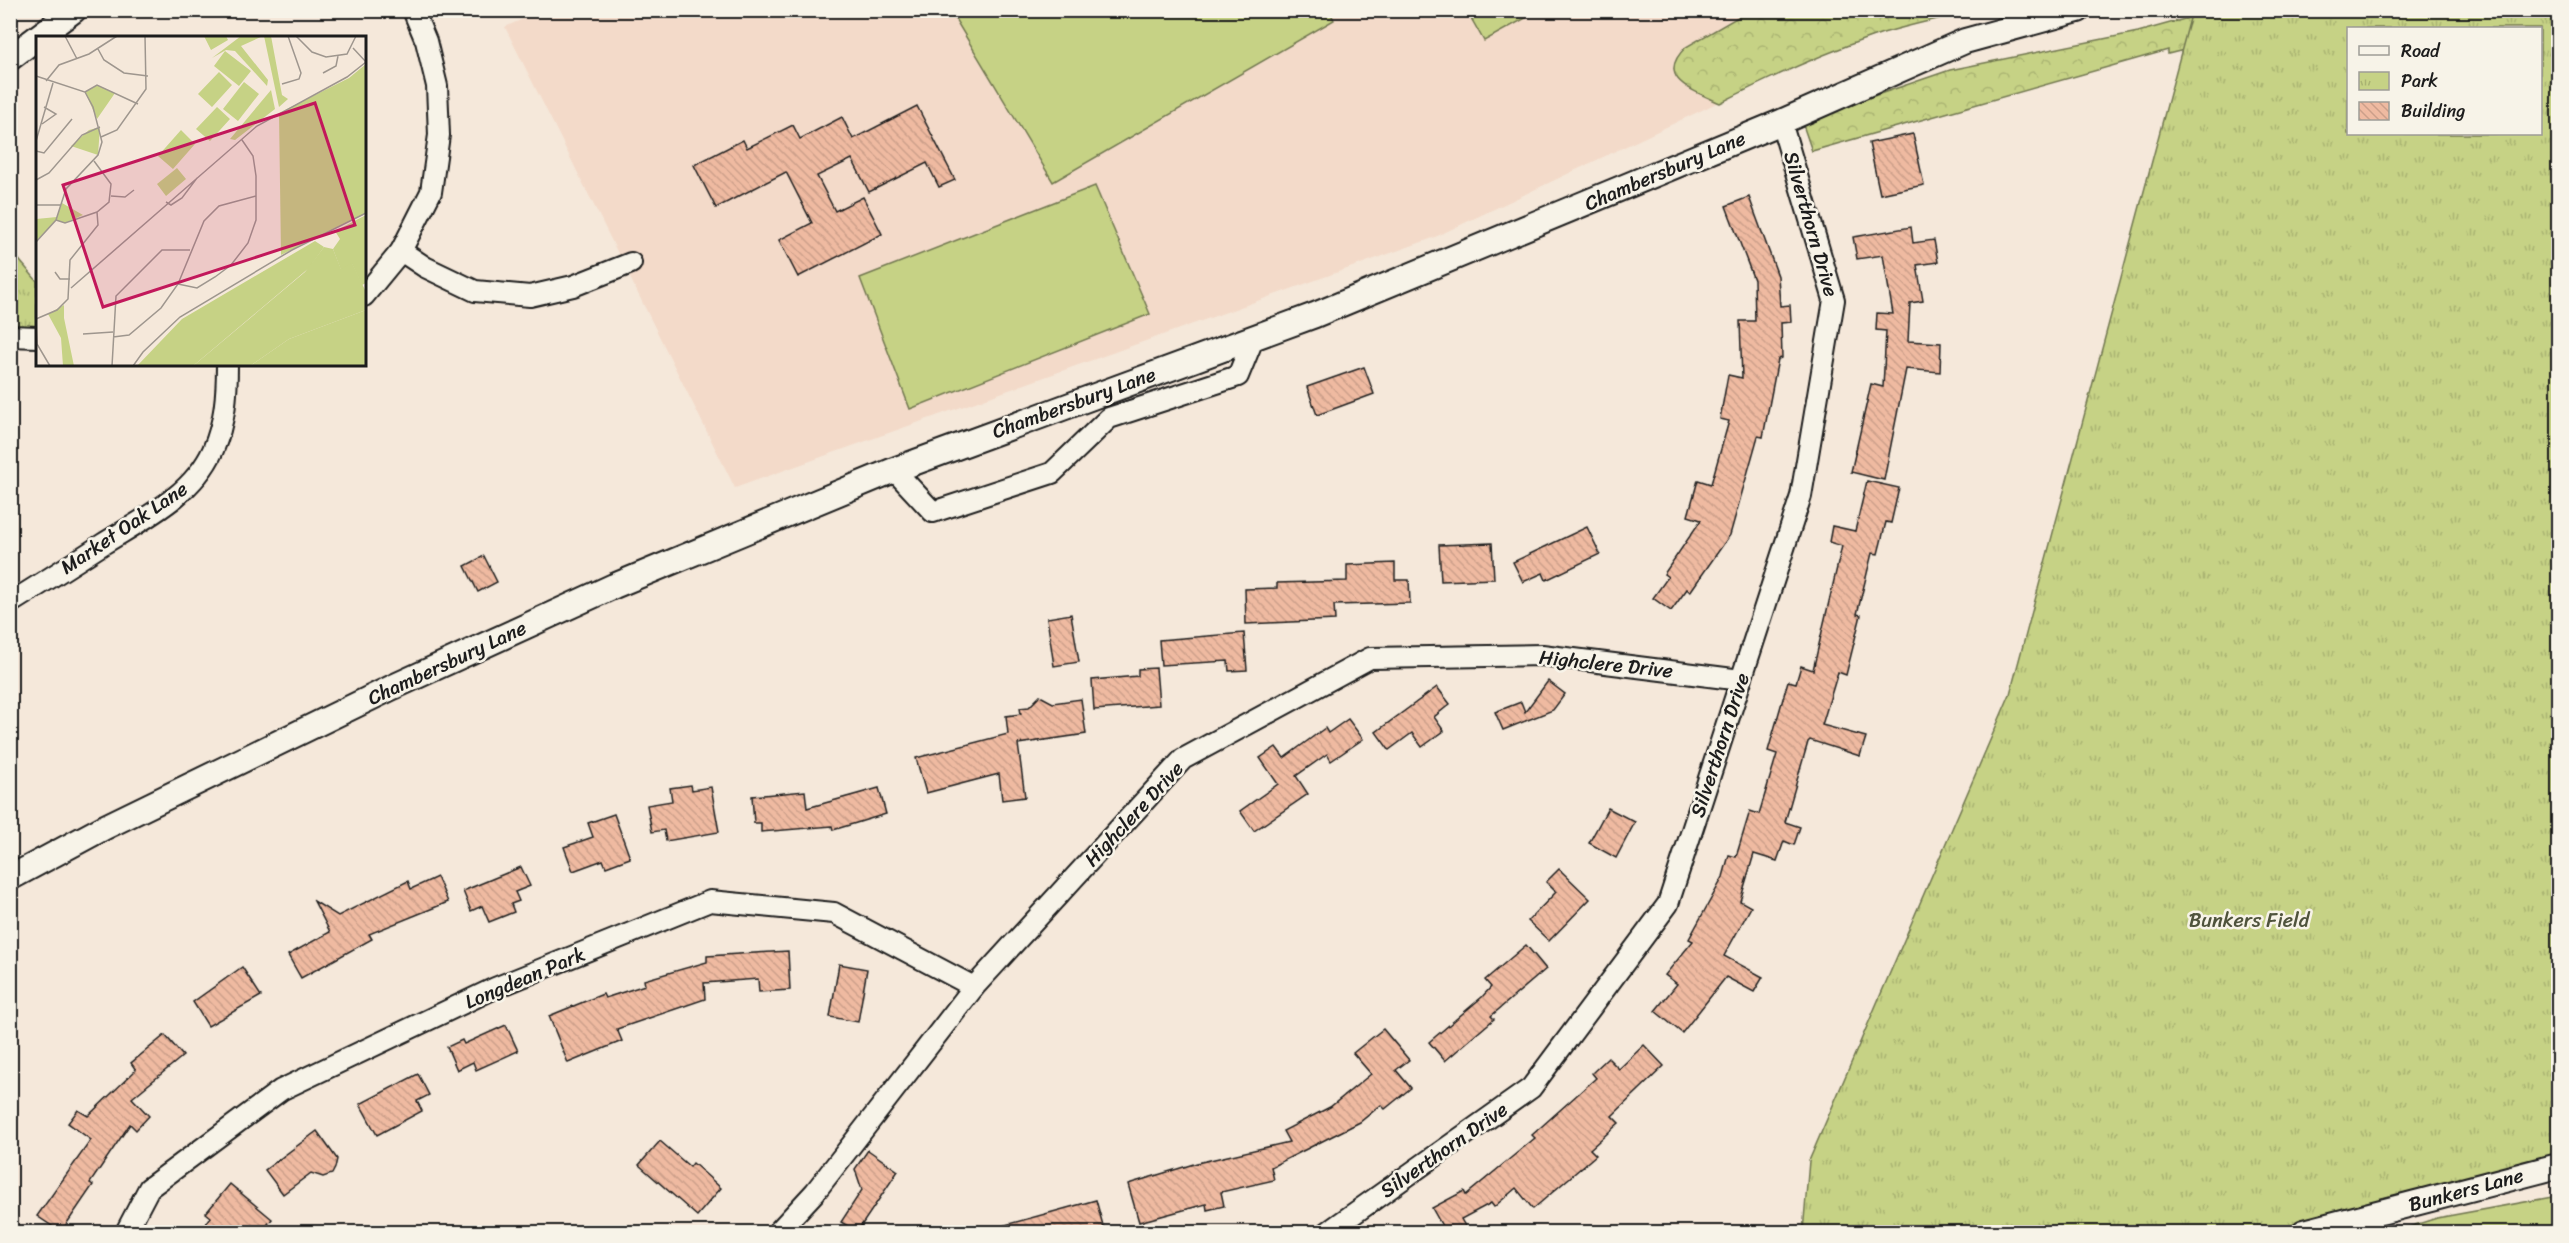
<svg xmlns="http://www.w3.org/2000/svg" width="2569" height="1243" font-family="Sriracha,sans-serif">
  <defs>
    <pattern id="forest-crowns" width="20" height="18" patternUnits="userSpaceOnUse" patternTransform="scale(1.5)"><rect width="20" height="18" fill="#c6d285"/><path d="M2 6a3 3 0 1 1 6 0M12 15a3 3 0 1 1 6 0" fill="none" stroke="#aab472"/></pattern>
    <pattern id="park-tufts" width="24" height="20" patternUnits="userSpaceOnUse" patternTransform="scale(1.5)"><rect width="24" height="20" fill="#c6d285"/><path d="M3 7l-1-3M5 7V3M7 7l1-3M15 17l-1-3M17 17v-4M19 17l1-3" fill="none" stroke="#aab472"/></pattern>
    <pattern id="building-back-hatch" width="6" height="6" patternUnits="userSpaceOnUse" patternTransform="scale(1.5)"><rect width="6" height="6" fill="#efbaa1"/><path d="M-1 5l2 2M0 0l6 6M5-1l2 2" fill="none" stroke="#cc9f8a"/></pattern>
  </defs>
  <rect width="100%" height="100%" fill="#f5e8da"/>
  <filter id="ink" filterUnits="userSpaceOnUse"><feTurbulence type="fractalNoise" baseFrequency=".0167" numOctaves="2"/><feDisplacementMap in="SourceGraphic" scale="12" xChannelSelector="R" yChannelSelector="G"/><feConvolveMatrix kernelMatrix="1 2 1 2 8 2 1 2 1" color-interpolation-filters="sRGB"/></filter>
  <g filter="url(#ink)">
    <polygon fill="#f3dac9" points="543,10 599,12 1967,11 1873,36 1784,71 1433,238 735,488 505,27"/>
    <g fill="#c6d285" stroke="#717750" stroke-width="1.5">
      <polygon points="966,10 1329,10 1334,20 1053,182 954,17"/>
      <polygon points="1467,11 1538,11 1484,41"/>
      <polygon points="1095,186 1150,314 910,409 860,278"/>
      <polygon points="2558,1196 2558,1232 2393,1232 2437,1218"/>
    </g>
    <g fill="url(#forest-crowns)" stroke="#717750" stroke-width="1.5">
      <path d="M1750,10H1969V11C1937,20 1903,26 1871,37C1819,55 1769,78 1720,103C1695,91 1653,79 1686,47Z"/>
      <polygon points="2213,11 2356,28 2290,23 2168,54 2168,50 1812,151 1803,125 1868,98 1950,70 2138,32"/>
    </g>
    <g fill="url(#park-tufts)" stroke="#717750" stroke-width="1.5" fill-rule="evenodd">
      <path d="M2192,11H2558V1166L2284,1232H1803L1809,1161L2010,694ZM2348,28H2540V134H2348Z"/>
      <polygon points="10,249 37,281 37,337 11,336"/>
    </g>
    <g fill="url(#building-back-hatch)" stroke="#1c1c1c" stroke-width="1.5">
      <polygon points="917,106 955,180 939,187 927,163 869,192 852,159 817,176 835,211 863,197 882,234 798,277 779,240 812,223 786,172 716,208 694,165 743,140 747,148 793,125 800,139 842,117 853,139"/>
      <polygon points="1913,134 1924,185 1880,194 1869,143"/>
      <polygon points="1749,197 1778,276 1780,306 1790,305 1791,322 1781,323 1782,358 1778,359 1763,437 1758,436 1730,535 1690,592 1687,589 1671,611 1653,598 1668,577 1664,574 1701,520 1688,516 1698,480 1711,484 1729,421 1720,419 1728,375 1742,378 1740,321 1755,321 1754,280 1726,206"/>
      <polygon points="1911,227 1913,243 1934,240 1938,262 1917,265 1923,301 1910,303 1908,341 1941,343 1940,372 1906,369 1884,480 1851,472 1871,384 1883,387 1886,331 1876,330 1877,313 1893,314 1883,255 1857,259 1853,237"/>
      <polygon points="1364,367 1374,394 1317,415 1307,387"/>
      <polygon points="1867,481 1899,488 1891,523 1886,522 1878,554 1872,553 1857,614 1861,615 1846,675 1838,672 1822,725 1866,737 1860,756 1810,740 1808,742 1785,822 1800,827 1794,845 1784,841 1777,861 1754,854 1740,901 1751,907 1724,956 1763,977 1754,992 1726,977 1682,1033 1655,1011 1677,984 1665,975 1693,941 1689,939 1723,877 1729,855 1736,857 1750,811 1759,814 1777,754 1768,751 1788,681 1796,683 1801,666 1813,670 1842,546 1829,542 1832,526 1855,531"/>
      <polygon points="1587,527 1600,554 1546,580 1543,573 1523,582 1513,562"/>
      <polygon points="1492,543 1494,579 1441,581 1439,545"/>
      <polygon points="484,556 497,582 478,592 465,566"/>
      <polygon points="1395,563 1395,580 1409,580 1410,603 1334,605 1335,620 1246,624 1245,589 1277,588 1277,583 1347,581 1347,565"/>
      <polygon points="1071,614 1079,662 1054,666 1047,618"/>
      <polygon points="1244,633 1247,670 1229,671 1228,661 1161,665 1159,640"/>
      <polygon points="1156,668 1159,705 1094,710 1092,680 1138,676 1138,669"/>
      <polygon points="1548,681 1565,694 1553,710 1503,730 1495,712 1521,702 1525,712"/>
      <polygon points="1437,687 1450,704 1434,717 1444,731 1422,747 1412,733 1389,750 1376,732"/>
      <polygon points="1040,696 1053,703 1081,699 1086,734 1018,744 1025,797 1002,800 999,774 926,793 916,758 1008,734 1006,716 1021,714 1020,708 1029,707"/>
      <polygon points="1348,719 1363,739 1331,761 1327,754 1296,776 1308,794 1254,831 1240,811 1278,784 1260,758 1276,747 1284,758 1325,728 1328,733"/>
      <polygon points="691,785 692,790 711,787 719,832 666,841 664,830 652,832 647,805 672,801 670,788"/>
      <polygon points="879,788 886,814 833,830 832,826 761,832 761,823 754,823 752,796 805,791 807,808"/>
      <polygon points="1608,808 1635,822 1616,858 1589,843"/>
      <polygon points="614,814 630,858 606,867 603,860 573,871 564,847 593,837 588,823"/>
      <polygon points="521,867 530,886 515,892 519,901 511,904 514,912 489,922 482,906 471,911 463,891"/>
      <polygon points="1559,869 1590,899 1549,941 1528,921 1556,892 1546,882"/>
      <polygon points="437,877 448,902 369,934 372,939 301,978 288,955 330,932 314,901 338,916 408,881 411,889"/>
      <polygon points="1526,945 1546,969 1491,1016 1494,1019 1445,1061 1429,1042 1482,997 1491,987 1485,980"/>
      <polygon points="788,951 790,990 759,992 758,979 704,983 705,999 617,1029 622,1041 568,1063 549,1016 603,994 605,998 645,985 644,980 707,962 707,956"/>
      <polygon points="839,964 867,969 858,1022 830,1017"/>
      <polygon points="242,967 261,996 208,1026 193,1002"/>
      <polygon points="506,1025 518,1051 476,1070 473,1062 457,1070 447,1047 462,1040 464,1044"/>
      <polygon points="1383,1029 1409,1060 1396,1070 1411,1088 1385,1109 1381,1105 1360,1122 1271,1167 1274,1180 1221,1192 1224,1206 1207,1210 1206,1204 1139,1222 1128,1184 1197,1163 1289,1142 1283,1131 1330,1107 1371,1074 1353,1053"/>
      <polygon points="165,1035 183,1056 132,1098 149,1116 136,1130 130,1124 90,1183 93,1185 61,1232 37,1216 91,1140 68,1123 78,1110 88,1116 136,1070 131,1063"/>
      <polygon points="1644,1045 1664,1066 1612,1116 1619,1123 1590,1149 1596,1155 1533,1209 1516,1188 1494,1207 1491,1203 1461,1219 1469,1233 1446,1233 1432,1208 1464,1191 1466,1195 1535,1138 1532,1135 1596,1078 1592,1073 1608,1058 1619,1069"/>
      <polygon points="418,1074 429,1095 417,1101 422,1111 377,1135 360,1104"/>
      <polygon points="317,1131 337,1159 335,1168 332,1174 323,1177 311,1173 283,1194 265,1170"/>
      <polygon points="660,1141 690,1167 693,1163 721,1188 697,1216 639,1165"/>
      <polygon points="868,1150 898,1171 857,1232 841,1222 862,1190 855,1169"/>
      <polygon points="230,1184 272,1219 261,1233 198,1233 211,1217 206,1213"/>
      <polygon points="1096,1200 1104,1229 1093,1233 999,1233 998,1227"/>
    </g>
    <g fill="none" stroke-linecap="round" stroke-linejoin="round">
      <defs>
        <g id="minor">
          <polyline points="401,251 425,267 475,291 530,296 573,286 631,263"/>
          <polyline points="364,296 401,251 431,192 439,135 437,86 426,41 413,10"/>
          <polyline points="10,336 38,337"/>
          <polyline points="894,470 933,512 1052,473 1109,418 1238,376 1254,337"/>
          <path d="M10,603C41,584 72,564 103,544C143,519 193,495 213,450C225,422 227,395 227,364"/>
          <polyline points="126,1232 149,1188 281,1090 495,988 710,901 834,913 974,987"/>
          <polyline points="778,1232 815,1192 974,987 1183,759 1370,658 1542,655 1741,680"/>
          <polyline points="1328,1232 1531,1088 1668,904 1801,496 1834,300 1781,122"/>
        </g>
        <g id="tertiary">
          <polyline points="10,58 74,10"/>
          <polyline points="10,878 105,827 393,687 614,586 894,470 1315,315 1781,122 1965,41 2078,10"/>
          <polyline points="2304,1232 2558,1166"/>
        </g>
      </defs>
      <use href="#minor" stroke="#1c1c1c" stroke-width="24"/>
      <use href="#tertiary" stroke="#1c1c1c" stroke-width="28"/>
      <use href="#minor" stroke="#f7f3e8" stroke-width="20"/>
      <use href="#tertiary" stroke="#f7f3e8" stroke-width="24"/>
    </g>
  </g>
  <g text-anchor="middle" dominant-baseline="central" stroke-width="5" stroke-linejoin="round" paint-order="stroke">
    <g font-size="20" fill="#1c1c1c" stroke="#f7f3e8">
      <text transform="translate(1665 171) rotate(-23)">Chambersbury Lane</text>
      <text transform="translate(1811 224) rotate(74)">Silverthorn Drive</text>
      <text transform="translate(1074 403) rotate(-20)">Chambersbury Lane</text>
      <text transform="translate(124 528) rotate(-34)">Market Oak Lane</text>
      <text transform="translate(447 663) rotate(-25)">Chambersbury Lane</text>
      <text transform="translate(1606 664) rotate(6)">Highclere Drive</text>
      <text transform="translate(1720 745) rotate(-72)">Silverthorn Drive</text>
      <text transform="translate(1134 814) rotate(-47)">Highclere Drive</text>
      <text transform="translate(525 978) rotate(-23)">Longdean Park</text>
      <text transform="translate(1444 1150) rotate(-35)">Silverthorn Drive</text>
      <text transform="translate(2466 1190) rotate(-15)">Bunkers Lane</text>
    </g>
    <g font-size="20" fill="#4f533c" stroke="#f7f3e8">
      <text x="2249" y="920">Bunkers Field</text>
    </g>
  </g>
  <g transform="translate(36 36)">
    <rect width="330" height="330" fill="#f5e8da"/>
    <path d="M168,0H190L192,4L175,14ZM189,15L215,35L203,50L178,30ZM183,36L196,49L176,71L162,58ZM208,46L223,58L202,85L187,73ZM181,71L194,83L174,105L160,93ZM145,94L159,108L137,133L122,120ZM141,132L150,143L130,160L121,148ZM330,179V247L326,249L316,228L305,234L297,213L304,203L299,195ZM279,205L288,211L273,232L157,330H101L146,283ZM330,274V330H214L253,303Z" fill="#c6d285"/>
    <path d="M205,0H227L205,10L232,44L231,50L199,15L190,14L176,22ZM235,54L239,73L199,104L194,103ZM288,211L297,213L305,233L316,227L330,256V274L253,303L214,330H157L269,236ZM28,269V282L38,330H27L25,302L12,278Z" fill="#c6d285"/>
    <path d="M228,0H235L246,59L252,63L243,71ZM330,28V177L245,219L243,77L313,42ZM61,49L79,57L61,83L49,56ZM64,91L62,119L35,110L53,94ZM26,167L47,179L29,187L20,184L0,206V183L21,181Z" fill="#c6d285"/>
    <path fill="none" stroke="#9e968e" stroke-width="1.5" d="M29,0L41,23M260,0L276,16L290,21L311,18L320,0M317,12L330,26M62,13L68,24L88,37L112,40M287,37L300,30L302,20M0,40L49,56L57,71L66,106L62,119L30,153L20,184L0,206M10,45L23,29L53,18L81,0M246,48L263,43L265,37L252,0M49,56L61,49L102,68M6,88L20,78L8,71M65,101L81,94L110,53L109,0M0,105L17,47M0,115L8,117L36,83M0,144L13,137L46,99L64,91M75,160L89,161L98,154M130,166L135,169L146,162L161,142M0,169H25M20,184L29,187L61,176L73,166L75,148L58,125M19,236L24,243H34M142,248L161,252L179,241L195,229L212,207L220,184V140L217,120L206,104M35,252L221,90L311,41L330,26M0,283L21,274L32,263L34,224L62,189L61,176M0,288L1,308L14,330M47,298L77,296M77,301L93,299L125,272L142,248L168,185L183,170L220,160M76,330L80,260L126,214H154M97,330L107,316L144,281L256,214L330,177"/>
    <path fill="#c2185b" fill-opacity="0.15" stroke="#c2185b" stroke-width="3" d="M279,67L319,189L67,271L27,149Z"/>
    <rect width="330" height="330" fill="none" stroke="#1c1c1c" stroke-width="3"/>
  </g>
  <rect width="2569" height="1243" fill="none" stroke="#f7f3e8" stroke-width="36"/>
  <rect x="18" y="18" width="2533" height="1207" fill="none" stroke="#1c1c1c" stroke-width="2" filter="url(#ink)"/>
  <rect x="2347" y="27" width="195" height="108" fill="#f7f3e8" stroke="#9f9d96" stroke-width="1.5"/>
  <rect x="2359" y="46" width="30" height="9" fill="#f7f3e8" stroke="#9f9d96" stroke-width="1.5"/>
  <text x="2401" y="57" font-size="18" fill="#1c1c1c">Road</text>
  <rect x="2359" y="72" width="30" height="18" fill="url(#park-tufts)" stroke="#9f9d96" stroke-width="1.5"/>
  <text x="2401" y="87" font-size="18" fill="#1c1c1c">Park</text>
  <rect x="2359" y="102" width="30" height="18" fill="url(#building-back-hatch)" stroke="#9f9d96" stroke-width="1.5"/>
  <text x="2401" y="117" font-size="18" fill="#1c1c1c">Building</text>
</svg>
